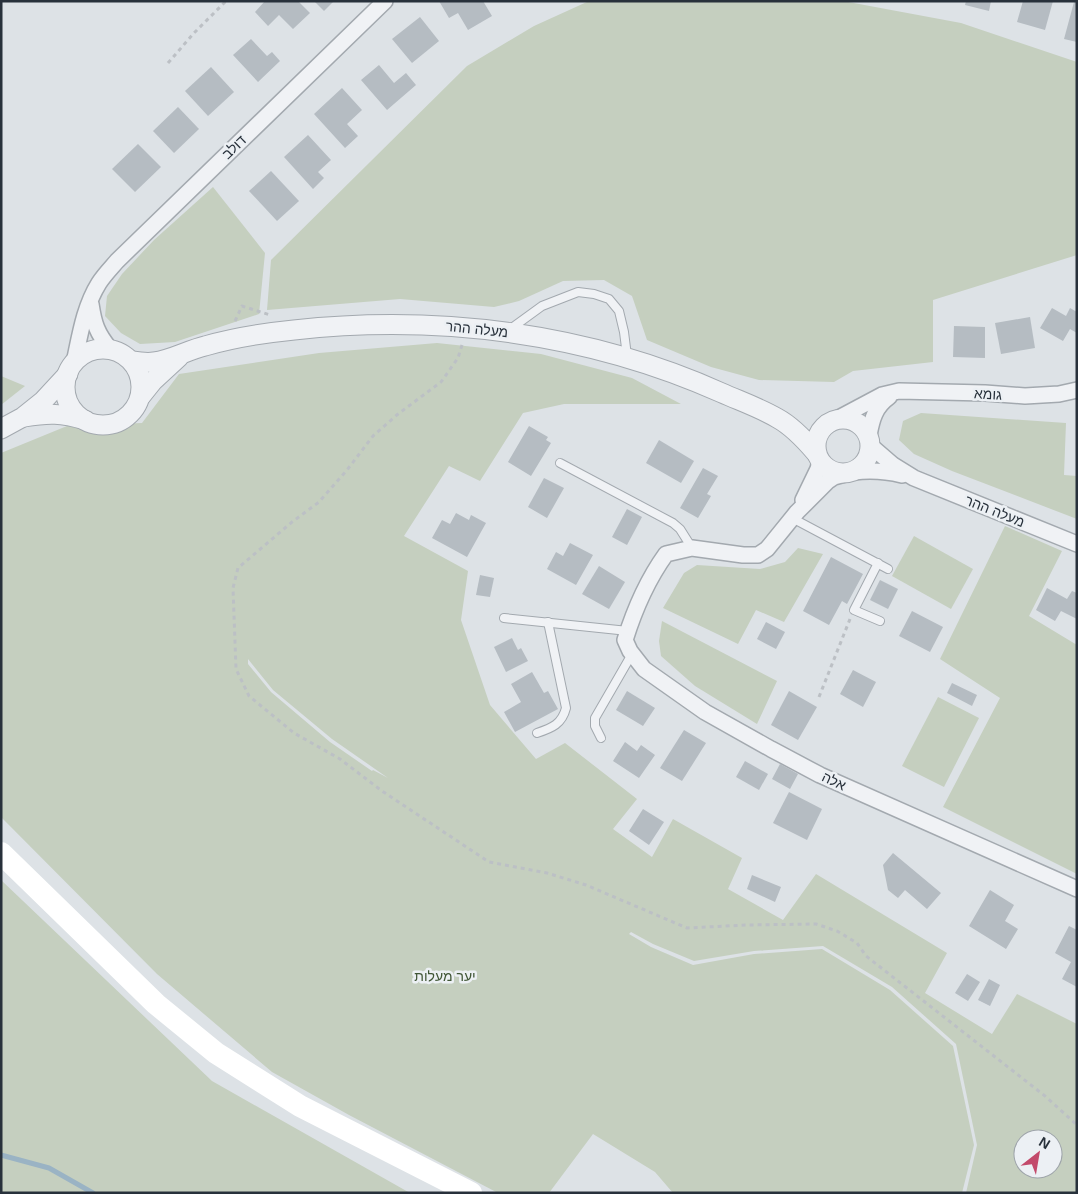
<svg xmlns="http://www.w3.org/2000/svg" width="1078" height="1194" font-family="Arial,'Noto Sans Hebrew',sans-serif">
  <rect width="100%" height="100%" fill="#dde2e6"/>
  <g fill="#c5cfbf" fill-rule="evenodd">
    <polygon points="589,1 843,1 961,23 1077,62 1077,255 933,300 933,362 853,371 834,382 759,380 711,367 647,340 632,296 604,280 563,281 519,301 494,307 400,299 267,310 271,260 467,66 534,26"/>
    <polygon points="213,187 265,253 259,314 175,342 140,344 121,333 105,316 107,296 122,274 154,240"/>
    <path d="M437,343L541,354L632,378L681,404H564L523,413L480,481L449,466L404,536L468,571L461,620L490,705L536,759L565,743L637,799L613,829L652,857L673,819L742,858L728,889L783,920L816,874L947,953L925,993L992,1034L1017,994L1077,1024V1193H966L977,1145L956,1044L892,987L823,946L754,951L694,961L653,944L631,932L629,934L651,947L693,965L754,954L822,949L890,990L953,1046L974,1145L962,1193H673L655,1172L593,1134L549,1193H498L349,1115L272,1072L157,974L1,817V453L67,426L142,423L179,374L319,353ZM248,659L273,690L332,739L388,778L373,770L372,771L330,742L271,692L248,664ZM1023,1139H1053V1169H1023Z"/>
    <polygon points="1,376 25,386 1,405"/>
    <polygon points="921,413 1066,423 1064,475 1077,476 1077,519 952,471 914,454 899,440 903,421"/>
    <polygon points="1005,526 1062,551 1029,616 1077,645 1077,874 943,807 1000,698 940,659"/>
    <polygon points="914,536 973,569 951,609 892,576"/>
    <polygon points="798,548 823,554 784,622 756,610 738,644 663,608 684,573 697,565 760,569 785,562"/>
    <polygon points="662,621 777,681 757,724 695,686 661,656 659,641"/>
    <polygon points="938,697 979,718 944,787 902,766"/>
    <polygon points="1,880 212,1081 410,1193 1,1193"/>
  </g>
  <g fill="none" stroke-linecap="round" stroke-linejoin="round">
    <polyline stroke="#9ab3c4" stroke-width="5" points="1,1155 49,1168 93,1193"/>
  </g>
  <g fill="#b5bcc2">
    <polygon points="265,1 298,1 310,13 293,29 279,15 268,26 255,12"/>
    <polygon points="314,1 334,1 324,11"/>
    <polygon points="439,1 483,1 492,16 468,30 458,13 449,18"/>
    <polygon points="966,1 991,1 989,11 965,5"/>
    <polygon points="1023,1 1053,1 1045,30 1017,22"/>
    <polygon points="1074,2 1077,2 1077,42 1064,39"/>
    <polygon points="420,17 439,41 412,63 392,39"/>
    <polygon points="251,39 267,56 272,52 280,61 258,82 233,55"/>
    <polygon points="379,65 394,83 406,73 416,85 387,110 361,80"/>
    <polygon points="211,67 234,92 208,116 185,91"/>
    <polygon points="342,88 362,110 347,124 358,136 345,148 314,114"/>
    <polygon points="178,107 199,129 174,153 153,131"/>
    <polygon points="308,135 331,160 318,172 324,178 313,189 284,157"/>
    <polygon points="138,144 161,167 135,192 112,169"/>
    <polygon points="271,171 299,201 277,221 249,191"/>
    <polygon points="1052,308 1066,316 1070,308 1077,312 1077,333 1070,329 1063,341 1040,328"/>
    <polygon points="1030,317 1035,348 1001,354 995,323"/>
    <polygon points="954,326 985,327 985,358 953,357"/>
    <polygon points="529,426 548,437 546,440 551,443 531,476 508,462"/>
    <polygon points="659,440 694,461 681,483 646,463"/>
    <polygon points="703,468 718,476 707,494 711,496 698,518 680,508"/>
    <polygon points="544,478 564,488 547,518 528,507"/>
    <polygon points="627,509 642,517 627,545 612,537"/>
    <polygon points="456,513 469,520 471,515 486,523 467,557 432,538 442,520 450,524"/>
    <polygon points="570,543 593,555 576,585 547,569 556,552 563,556"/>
    <polygon points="831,557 863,574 847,604 842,601 829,625 803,611"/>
    <polygon points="599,566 625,582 609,609 582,594"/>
    <polygon points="480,575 494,578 490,597 476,595"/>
    <polygon points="880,580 898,589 888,609 870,600"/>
    <polygon points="1047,588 1067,599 1072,591 1077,593 1077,619 1061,611 1055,621 1036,610"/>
    <polygon points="912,611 943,627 930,652 899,636"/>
    <polygon points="766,622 785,632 776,649 757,639"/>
    <polygon points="512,638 518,650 521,648 528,661 506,672 494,647"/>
    <polygon points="853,670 876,682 863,707 840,694"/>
    <polygon points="532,672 544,693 548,691 558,709 515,732 504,712 521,702 511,684"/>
    <polygon points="952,683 977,695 972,706 947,693"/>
    <polygon points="627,691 655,708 643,726 616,710"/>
    <polygon points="789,691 817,707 798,740 771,725"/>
    <polygon points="684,730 706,743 682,781 660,768"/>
    <polygon points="625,742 637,751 641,745 655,755 639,778 613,761"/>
    <polygon points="745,761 768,774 759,790 736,777"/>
    <polygon points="780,764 798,774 790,789 772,779"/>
    <polygon points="789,792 822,809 807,840 773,823"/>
    <polygon points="643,809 664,822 649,845 629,831"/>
    <polygon points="893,853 941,893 927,909 905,890 898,898 888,890 883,865"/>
    <polygon points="752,875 781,887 775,902 747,889"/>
    <polygon points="990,890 1014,905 1005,921 1018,929 1006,949 969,926"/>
    <polygon points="1069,926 1077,930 1077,987 1062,979 1071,962 1055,953"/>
    <polygon points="967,974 980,982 968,1001 955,993"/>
    <polygon points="989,979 1000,985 990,1006 978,1000"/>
  </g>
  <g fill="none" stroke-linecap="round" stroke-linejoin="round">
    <defs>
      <g id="service">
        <polyline points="509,330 542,306 578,292 594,294 609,299 619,311 624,332 627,356"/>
        <polyline points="560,463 673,523 680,529 692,548"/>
        <polyline points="792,518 888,569"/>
        <polyline points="878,563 854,610 880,621"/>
        <polyline points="504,618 628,631"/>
        <path d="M537,733C552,728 562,724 566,708L548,622"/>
        <polyline points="601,738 595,726 595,718 632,654"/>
      </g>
      <g id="minor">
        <path d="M91,304C94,324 97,333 110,349"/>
        <path d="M74,363C80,335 84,307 99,283C104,275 111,268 117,261L385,1"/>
        <polyline points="835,420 882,395 899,391 985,393 1025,396 1059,394 1077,390"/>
        <path d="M869,435C872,419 875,407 889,397"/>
        <polyline points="871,446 893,465 914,478 1077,544"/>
        <path d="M854,472C871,470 886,471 902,475"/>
        <path d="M845,474L834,477L828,481L797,512L767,549L758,555H743L692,548L666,554C648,579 634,611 625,640L630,651L644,669L705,712L771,749L820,775L1077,889"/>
        <polyline points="803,500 818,469 820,461"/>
      </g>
      <g id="tertiary">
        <circle cx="103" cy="387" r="38"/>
        <path d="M132,361C139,362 147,363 154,362C171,360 188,350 205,346C233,338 264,333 294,330C439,314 588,333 722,393C740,401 760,408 777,418C792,426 805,440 816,453"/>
        <polyline points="141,396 153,381 179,357"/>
        <path d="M24,417C49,413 61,413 85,420"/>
        <circle cx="843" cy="446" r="27"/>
        <polyline points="1,429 23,417 43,401 68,374"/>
      </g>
    </defs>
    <use href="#service" stroke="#a3a9af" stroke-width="10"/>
    <use href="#minor" stroke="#a3a9af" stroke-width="18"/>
    <use href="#tertiary" stroke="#a3a9af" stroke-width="21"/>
    <g stroke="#bcc0c5" stroke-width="3" stroke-dasharray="4 4" stroke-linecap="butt">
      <polyline points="168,63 194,33 226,1"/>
      <polyline points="235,321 242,306 270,315"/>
      <polyline points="462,345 458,358 441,382 398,414 373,436 347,470 319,502 292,522 238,568 233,588 236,669 249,696 294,733 340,759 382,791 489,862 547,873 586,885 687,928 746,925 816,924 837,931 857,943 866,956 1045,1096 1077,1125"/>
      <polyline points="819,697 850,619"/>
    </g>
    <use href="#service" stroke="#f0f2f5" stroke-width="8"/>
    <use href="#minor" stroke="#f0f2f5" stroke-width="15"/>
    <use href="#tertiary" stroke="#f0f2f5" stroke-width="19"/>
    <polyline stroke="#fff" stroke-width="22" points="1,853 156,1004 216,1053 300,1106 471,1193"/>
  </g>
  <g text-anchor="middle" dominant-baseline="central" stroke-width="5" stroke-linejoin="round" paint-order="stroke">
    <g font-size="14" fill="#28313b" stroke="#ecf0f4">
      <text transform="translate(234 147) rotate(-44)">דולב</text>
      <text transform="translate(477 329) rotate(6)">מעלה ההר</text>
      <text transform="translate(988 394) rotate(3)">גומא</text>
      <text transform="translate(995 511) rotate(22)">מעלה ההר</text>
      <text transform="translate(834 781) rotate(25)">אלה</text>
    </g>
    <g font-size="14" fill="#405636" stroke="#ecf0f4">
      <text x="445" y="976">יער מעלות</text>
    </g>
  </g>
  <rect width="1078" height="1194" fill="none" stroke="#28313b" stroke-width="5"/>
  <g transform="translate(1038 1154) rotate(31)"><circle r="24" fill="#ecf0f4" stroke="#9ea4aa"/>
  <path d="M0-4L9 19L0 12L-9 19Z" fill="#c34a6b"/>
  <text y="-8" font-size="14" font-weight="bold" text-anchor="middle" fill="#28313b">N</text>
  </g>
</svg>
